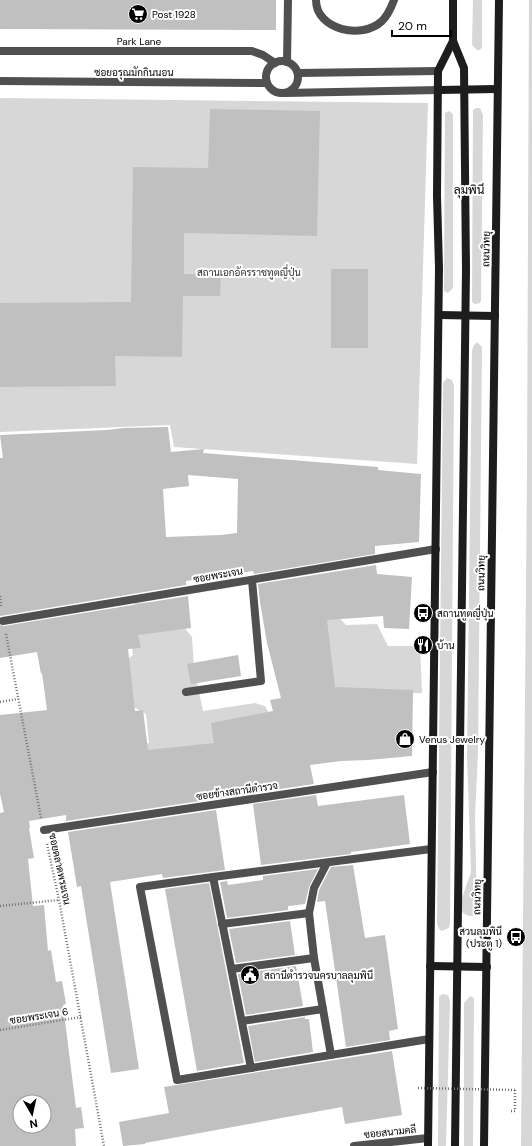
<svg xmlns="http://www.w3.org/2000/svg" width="532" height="1146" font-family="'DM Sans',Sarabun,sans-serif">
  <rect width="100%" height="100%" fill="#fff"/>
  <g fill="#d7d7d7">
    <polygon points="473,0 482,0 482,47 480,50 477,50 472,45"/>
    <polygon points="529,0 532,0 532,1146 521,1146 527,474"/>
    <polygon points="0,98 428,103 417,464 174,447 170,425 0,432"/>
    <polygon points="476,108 480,108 483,115 481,300 480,303 475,304 472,302 473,110"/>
    <polygon points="449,111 453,114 453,288 448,293 444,291 445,113"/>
    <path d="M477,342L482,347L478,752L475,816L477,913C471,918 468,916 462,912V898L471,872L467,755L472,350L474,345Z"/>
    <polygon points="447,378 452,380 454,385 450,923 449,928 442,931 439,929 437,923 443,383"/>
    <polygon points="154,602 173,614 192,637 194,668 203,711 255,703 265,706 270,715 229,765 126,748 149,743 146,714 130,705 122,663 133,655 129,623 135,603"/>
    <polygon points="317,603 332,610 346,625 377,624 388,646 420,646 422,693 342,694 317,686"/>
    <polygon points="442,994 448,995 450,1001 446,1146 438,1146 439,997"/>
    <polygon points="470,996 474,998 473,1146 464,1146 464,1003"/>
  </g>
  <g fill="#c0c0c0" fill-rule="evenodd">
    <polygon points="0,0 276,0 276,30 0,29"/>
    <polygon points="210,109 320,111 317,236 184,233 184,274 221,275 220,296 183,296 182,357 115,356 116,386 0,387 0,303 131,302 133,167 208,168"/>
    <rect x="331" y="269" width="37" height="79"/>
    <path d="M168,427L171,452L204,449L203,453L378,467V470L421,474L419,542L375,546V554L254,574L253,571L186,581V585L0,616V458H3L0,435L107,430L123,428ZM188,475L238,479L237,533L221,535L166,537L163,489L189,486Z"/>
    <path d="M376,565L377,574L412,577L409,629L384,628L383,616L327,620L335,687L413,690L412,756L368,760L341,761L310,765L314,784L66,821V815L29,821L30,828H29L34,858L28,859L33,906L44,905L48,951L51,950L56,982L62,981L66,1004L63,1005L76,1108L81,1107L84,1128L75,1129L76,1146H0V813L4,812L0,794V715L47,710L42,673L41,674L37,652L0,658V625L4,626L188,596L191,628L138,635L141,648L128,649L135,711L143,710L148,750L214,743L211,723L273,711L270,700L281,698L267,643L260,602L258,584ZM20,1102H44V1126H20Z"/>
    <polygon points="238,655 241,676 191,684 187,664"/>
    <polygon points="316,795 318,806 404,795 410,844 351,852 351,854 261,865 253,804"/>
    <polygon points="216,810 225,870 163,878 162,874 110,882 139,1069 111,1073 81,886 77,887 68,832"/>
    <polygon points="353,865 365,938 385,935 398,1029 389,1031 390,1040 346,1047 325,901 317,902 319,890 331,867"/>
    <polygon points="318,869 309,887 305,904 288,906 288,910 227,918 220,882 227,881 228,885 263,880 263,876"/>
    <polygon points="209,883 244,1063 197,1071 165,889"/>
    <polygon points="290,921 295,955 236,963 229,929"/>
    <polygon points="296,966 303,1006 246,1015 238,974"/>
    <polygon points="305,1017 305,1019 309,1019 313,1052 255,1062 248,1026"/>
    <polygon points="392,1051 402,1115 345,1124 342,1107 145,1143 145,1144 123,1146 119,1122 169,1113 164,1087"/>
  </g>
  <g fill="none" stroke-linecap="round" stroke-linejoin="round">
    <g stroke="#727272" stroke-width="2.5" stroke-dasharray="1 2" stroke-linecap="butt">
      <polyline points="0,596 1,607"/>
      <polyline points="6,634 41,818"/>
      <polyline points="0,702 18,699"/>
      <polyline points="47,844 59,900 104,1146"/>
      <polyline points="0,906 59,900"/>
      <polyline points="0,1030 81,1017"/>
      <polyline points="511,1111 515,1111 515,1090"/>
    </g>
    <g stroke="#505050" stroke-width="8">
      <path d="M316,0C316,30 362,40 382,21C388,15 391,8 394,0"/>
      <polyline points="0,51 252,51 263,55 275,63"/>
      <polyline points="287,62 288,0"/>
      <polyline points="186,692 261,681 252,580"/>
      <polyline points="327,863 314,888 309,913 314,958 331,1055"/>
      <polyline points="213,877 251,1068"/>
      <polyline points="222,924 309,913"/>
      <polyline points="232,969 314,958"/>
      <polyline points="242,1021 323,1009"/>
      <polyline points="429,1039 177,1080 140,887 213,877 431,849"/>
    </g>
    <g stroke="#505050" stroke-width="8">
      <circle cx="282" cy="77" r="16"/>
      <polyline points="298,73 438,71"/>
      <polyline points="0,81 267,83"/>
      <polyline points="285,93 439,90"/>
      <polyline points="3,621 436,549"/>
      <polyline points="44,830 433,772"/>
      <polyline points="354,1146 428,1138"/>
    </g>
    <g stroke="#1d1d1d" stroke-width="8">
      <polyline points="453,0 453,41 464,68 466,269 455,1146"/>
      <polyline points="439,90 497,89"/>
      <polyline points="439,315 495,316"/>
      <polyline points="430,966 487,967"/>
      <polyline points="428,1146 439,268 437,196 438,71 453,41"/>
      <polyline points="484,1146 499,0"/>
    </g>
    <polyline stroke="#727272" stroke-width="2.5" stroke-dasharray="1 2" stroke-linecap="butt" points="418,1088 515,1090"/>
  </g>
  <defs>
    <symbol id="supermarket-disc" viewBox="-11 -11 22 22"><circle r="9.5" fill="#000" stroke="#fff"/><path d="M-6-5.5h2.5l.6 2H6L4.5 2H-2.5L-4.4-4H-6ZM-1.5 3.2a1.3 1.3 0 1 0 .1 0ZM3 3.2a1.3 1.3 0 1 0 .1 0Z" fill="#fff"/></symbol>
    <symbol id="bus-disc" viewBox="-11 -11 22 22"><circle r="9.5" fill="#000" stroke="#fff"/><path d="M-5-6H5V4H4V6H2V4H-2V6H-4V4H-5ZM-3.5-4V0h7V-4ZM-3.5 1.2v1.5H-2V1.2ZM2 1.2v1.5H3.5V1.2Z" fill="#fff"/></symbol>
    <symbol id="restaurant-disc" viewBox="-11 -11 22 22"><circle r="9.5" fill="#000" stroke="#fff"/><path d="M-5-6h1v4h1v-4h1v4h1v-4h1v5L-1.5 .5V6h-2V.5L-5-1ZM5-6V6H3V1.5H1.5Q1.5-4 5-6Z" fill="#fff"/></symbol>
    <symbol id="shop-disc" viewBox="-11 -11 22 22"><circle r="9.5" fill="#000" stroke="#fff"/><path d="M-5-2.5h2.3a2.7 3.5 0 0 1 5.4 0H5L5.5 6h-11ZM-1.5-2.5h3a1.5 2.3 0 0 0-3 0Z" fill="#fff"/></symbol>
    <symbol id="civic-disc" viewBox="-11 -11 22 22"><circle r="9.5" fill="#000" stroke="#fff"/><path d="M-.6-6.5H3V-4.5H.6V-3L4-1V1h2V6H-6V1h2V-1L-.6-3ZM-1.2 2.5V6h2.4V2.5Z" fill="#fff"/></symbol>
  </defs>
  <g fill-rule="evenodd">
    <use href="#supermarket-disc" x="127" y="3" width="22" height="22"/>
    <use href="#bus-disc" x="412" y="602" width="22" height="22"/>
    <use href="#restaurant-disc" x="412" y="634" width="22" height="22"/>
    <use href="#shop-disc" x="394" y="728" width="22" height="22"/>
    <use href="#bus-disc" x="505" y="926" width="22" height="22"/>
    <use href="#civic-disc" x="239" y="964" width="22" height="22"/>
  </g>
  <g text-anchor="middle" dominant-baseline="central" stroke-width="4" stroke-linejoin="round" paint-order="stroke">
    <g font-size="10" fill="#000" stroke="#fff" text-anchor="start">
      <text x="152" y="14">Post 1928</text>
      <text x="437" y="613">สถานทูตญี่ปุ่น</text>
      <text x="437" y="645">บ้าน</text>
      <text x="419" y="739">Venus Jewelry</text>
      <text x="502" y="931" text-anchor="end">สวนลุมพินี<tspan x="502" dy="12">(ประตู 1)</tspan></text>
      <text x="264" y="975">สถานีตำรวจนครบาลลุมพินี</text>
    </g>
    <g font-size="10" fill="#000" stroke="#fff">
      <text x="139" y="41">Park Lane</text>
      <text x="134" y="72">ซอยอรุณมักกินนอน</text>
      <text transform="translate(486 249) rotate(-89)">ถนนวิทยุ</text>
      <text transform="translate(481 573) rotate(-89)">ถนนวิทยุ</text>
      <text transform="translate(218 575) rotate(-10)">ซอยพระเจน</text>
      <text transform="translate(237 791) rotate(-8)">ซอยข้างสถานีตำรวจ</text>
      <text transform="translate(60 869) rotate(78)">ซอยตลาดพระเจน</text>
      <text transform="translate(477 897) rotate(-89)">ถนนวิทยุ</text>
      <text transform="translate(39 1016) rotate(-9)">ซอยพระเจน 6</text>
      <text transform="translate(390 1132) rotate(-6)">ซอยสนามคลี</text>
    </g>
    <g font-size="10" fill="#2e2e2e" stroke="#fff">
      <text x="249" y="272">สถานเอกอัครราชทูตญี่ปุ่น</text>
    </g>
    <g font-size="12" fill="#000" stroke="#fff">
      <text x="469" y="190">ลุมพินี</text>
    </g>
  </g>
  <g transform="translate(32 1114) rotate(171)"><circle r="19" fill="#ffffff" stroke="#999999"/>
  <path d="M0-3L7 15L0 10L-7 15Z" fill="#000000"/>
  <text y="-6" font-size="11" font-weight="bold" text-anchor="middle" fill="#000000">N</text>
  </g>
  <path d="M392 30v6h59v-6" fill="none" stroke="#000000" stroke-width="2"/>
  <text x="398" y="30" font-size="12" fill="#000000" stroke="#ffffff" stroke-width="3" paint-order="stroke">20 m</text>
</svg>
